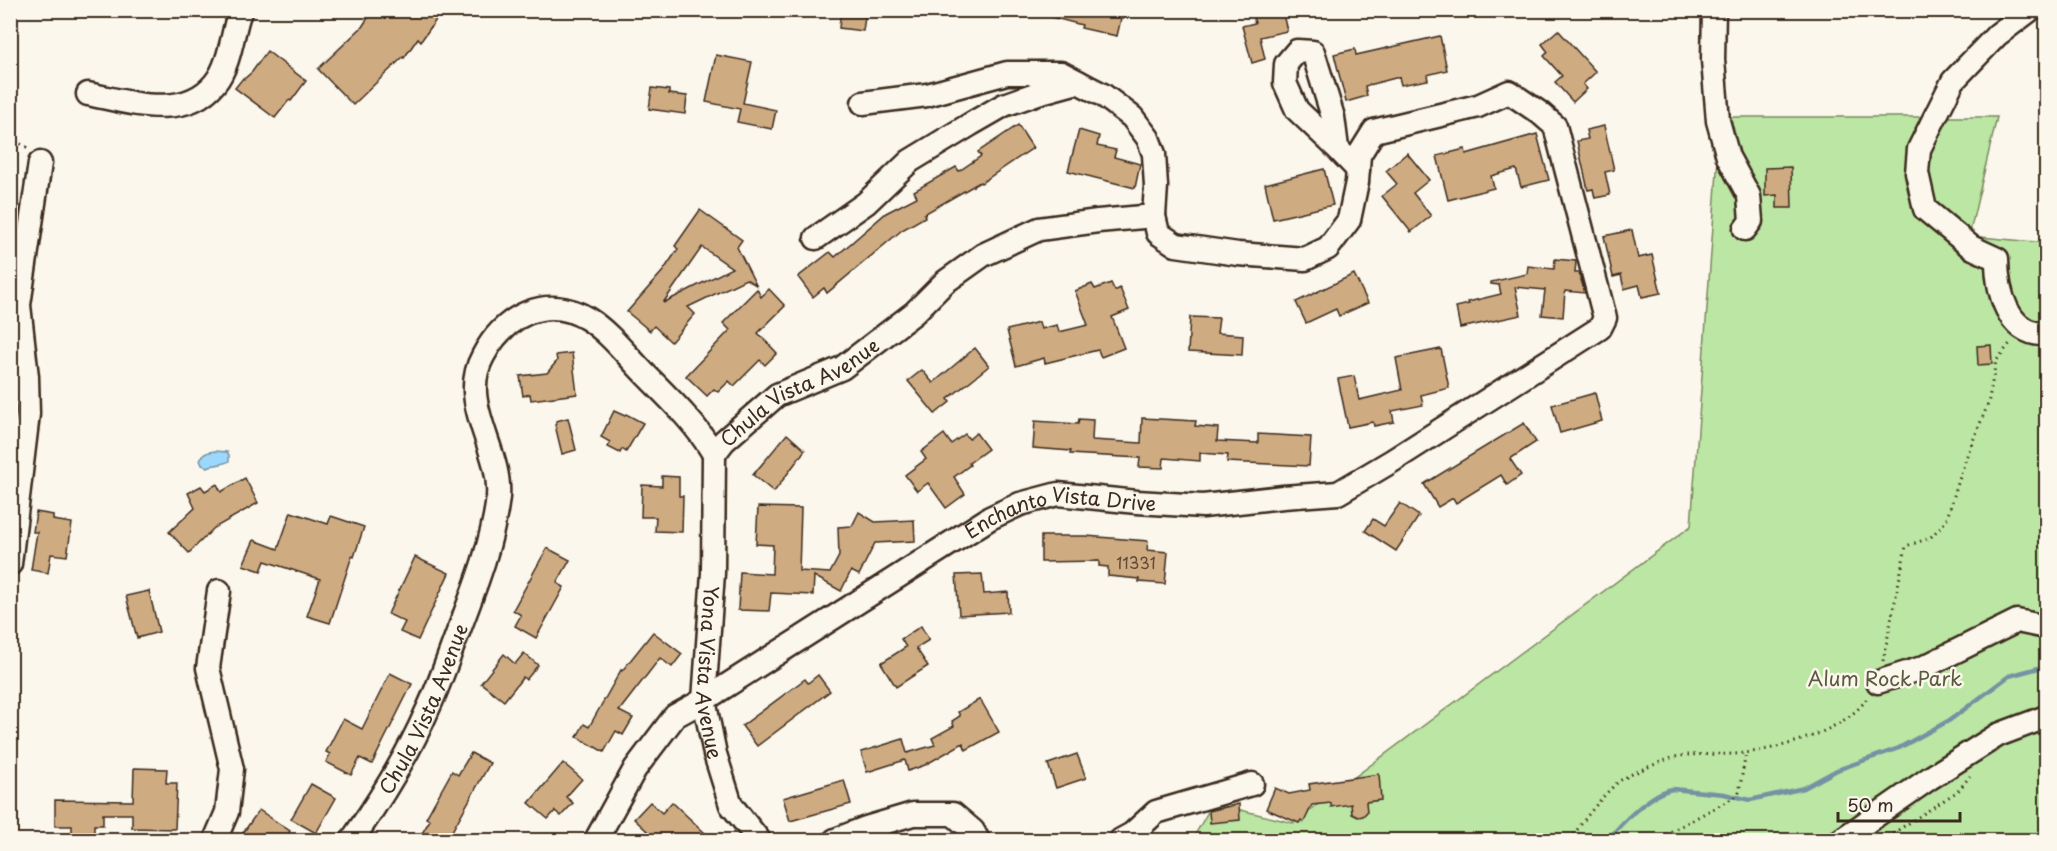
<svg xmlns="http://www.w3.org/2000/svg" width="2057" height="851" font-family="'Playpen Sans',sans-serif">
  <rect width="100%" height="100%" fill="#fbf7ec"/>
  <filter id="ink" filterUnits="userSpaceOnUse"><feTurbulence type="fractalNoise" baseFrequency=".0167" numOctaves="2"/><feDisplacementMap in="SourceGraphic" scale="12" xChannelSelector="R" yChannelSelector="G"/><feConvolveMatrix kernelMatrix="1 2 1 2 8 2 1 2 1" color-interpolation-filters="sRGB"/></filter>
  <g filter="url(#ink)">
    <polygon fill="#bbe6a3" stroke="#7b8860" stroke-width="1.5" points="1721,117 1997,117 1969,236 2046,243 2046,840 1192,840 1213,803 1293,823 1691,526"/>
    <path fill="#9bd8fc" stroke="#7592a3" stroke-width="1.5" d="M215,451L227,452L229,455V461C226,464 213,465 207,467L202,465L200,460C203,453 208,452 215,451Z"/>
    <g fill="none" stroke-linecap="round" stroke-linejoin="round">
      <path stroke="#7592a3" stroke-width="4.5" d="M1608,840C1621,823 1651,793 1672,789L1724,794L1750,800L1804,788L1837,770L1899,748L1950,720L2009,676L2046,666"/>
    </g>
    <g fill="#cfab82" stroke="#3b2a1e" stroke-width="1.5" fill-rule="evenodd">
      <polygon points="373,10 443,10 421,41 418,38 404,58 403,57 353,105 318,69 362,27"/>
      <polygon points="841,10 866,10 863,31 839,28"/>
      <polygon points="1044,10 1123,10 1117,36 1081,28 1082,25 1043,15"/>
      <polygon points="1272,10 1282,10 1287,31 1260,37 1265,59 1252,63 1242,26 1255,23 1253,16"/>
      <polygon points="1558,30 1596,72 1583,84 1587,89 1573,102 1555,82 1562,76 1544,56 1548,52 1542,44"/>
      <polygon points="1440,36 1447,70 1427,75 1428,80 1401,85 1399,77 1365,86 1367,96 1346,102 1334,54 1355,49 1356,55"/>
      <polygon points="267,51 306,81 291,101 289,100 275,118 235,88 243,78 244,79 252,72"/>
      <polygon points="716,55 752,62 743,103 776,110 772,129 737,122 740,109 706,102"/>
      <polygon points="652,88 669,90 669,94 687,96 685,114 649,109"/>
      <polygon points="1018,125 1033,148 981,183 980,182 924,214 925,217 902,230 827,293 824,288 813,297 798,277 830,252 835,257 886,213 917,197 914,191 956,167 959,171 981,156 978,152"/>
      <polygon points="1604,126 1614,170 1605,172 1610,195 1595,198 1593,189 1588,190 1577,141 1588,139 1586,130"/>
      <polygon points="1079,130 1099,136 1097,146 1116,150 1114,157 1140,164 1135,188 1068,171"/>
      <polygon points="1537,134 1549,180 1521,187 1516,169 1491,176 1494,188 1448,200 1437,156 1465,149 1466,154"/>
      <polygon points="1407,153 1429,180 1413,193 1431,216 1411,232 1382,196 1397,184 1386,171"/>
      <polygon points="1791,167 1792,208 1777,208 1777,195 1765,196 1765,168"/>
      <polygon points="1324,169 1333,205 1273,219 1265,184"/>
      <path d="M700,210L742,240L737,247L756,285L746,279L688,307L695,314L671,342L654,326L650,331L627,312L663,271L678,249L675,246ZM702,247L732,268L663,303Z"/>
      <polygon points="1632,230 1638,258 1652,255 1661,293 1642,297 1639,285 1624,289 1621,275 1613,277 1604,236"/>
      <polygon points="1555,259 1576,261 1575,273 1579,273 1585,293 1565,291 1563,317 1542,315 1545,290 1515,287 1521,315 1460,328 1456,307 1469,304 1468,302 1501,294 1499,285 1491,284 1491,282 1527,274 1528,266 1554,269"/>
      <polygon points="1354,274 1368,303 1339,316 1336,309 1306,323 1296,302"/>
      <polygon points="1111,283 1115,291 1120,288 1129,310 1112,317 1124,348 1101,357 1098,350 1045,363 1044,358 1016,366 1007,330 1039,322 1041,329 1057,325 1059,332 1088,325 1075,291 1092,284 1095,289"/>
      <polygon points="757,289 761,297 769,289 785,306 758,333 777,353 765,365 760,360 734,386 729,381 718,392 714,389 707,396 686,376 730,330 723,323"/>
      <polygon points="1190,317 1219,318 1217,333 1243,335 1242,355 1188,352"/>
      <polygon points="1991,345 1992,364 1978,365 1977,346"/>
      <polygon points="975,348 989,366 948,399 950,402 935,414 908,381 922,370 933,383"/>
      <polygon points="1441,349 1449,388 1421,395 1423,405 1392,411 1394,422 1374,426 1373,422 1348,427 1338,379 1354,376 1359,400 1402,390 1396,358"/>
      <polygon points="572,353 577,394 531,400 530,394 523,396 520,376 547,373 557,361 556,355"/>
      <polygon points="1595,393 1602,421 1560,433 1552,405"/>
      <polygon points="614,411 625,416 626,414 643,423 626,452 622,449 620,453 608,447 610,442 601,437"/>
      <polygon points="568,418 576,450 562,454 555,425 556,424 556,421"/>
      <polygon points="1142,418 1196,421 1195,426 1218,428 1217,441 1258,443 1258,434 1311,437 1309,466 1227,462 1228,455 1200,453 1200,461 1164,458 1163,468 1139,467 1140,458 1070,454 1071,451 1033,448 1035,421 1078,424 1079,419 1093,420 1092,440 1141,443"/>
      <polygon points="1524,423 1536,442 1510,459 1521,475 1507,485 1501,475 1456,503 1453,498 1438,507 1424,484"/>
      <polygon points="976,433 988,449 969,463 970,465 954,477 965,494 946,508 928,483 917,491 905,475 926,459 921,452 944,434 951,444 965,434 969,439"/>
      <polygon points="787,434 805,450 774,492 753,475"/>
      <polygon points="662,476 679,477 679,496 683,496 682,532 655,531 656,517 641,517 642,485 662,486"/>
      <polygon points="245,478 258,503 214,528 189,553 169,532 195,508 188,493 201,486 205,491 217,484 221,492"/>
      <polygon points="1400,503 1419,516 1396,551 1365,531 1373,519 1384,526"/>
      <polygon points="758,507 801,508 799,571 830,573 839,556 838,527 852,526 859,512 875,522 914,520 915,541 875,543 859,575 851,571 841,591 814,576 813,595 771,593 769,611 738,610 740,572 772,574 773,545 756,544"/>
      <polygon points="36,512 53,515 53,520 72,523 67,556 51,554 48,573 31,570 37,532 33,532"/>
      <polygon points="291,512 328,524 331,516 364,527 354,557 352,556 330,623 307,616 320,579 265,561 261,571 243,565 254,540 278,549"/>
      <polygon points="1041,536 1086,536 1148,541 1147,550 1168,552 1165,584 1139,582 1139,579 1108,576 1108,567 1099,566 1099,561 1041,562"/>
      <polygon points="547,548 570,560 557,583 564,587 536,638 515,626 521,615 513,610"/>
      <polygon points="415,557 449,573 418,640 400,632 405,622 388,614"/>
      <polygon points="982,574 984,594 1008,592 1009,612 959,615 956,575"/>
      <polygon points="149,591 159,632 137,638 126,596"/>
      <polygon points="921,626 929,640 916,648 928,666 896,687 881,663 906,647 901,639"/>
      <polygon points="653,632 682,654 672,667 660,658 619,711 633,718 623,735 616,731 604,752 577,737 584,724 589,727 621,670 622,671"/>
      <polygon points="524,653 538,665 526,680 523,677 504,701 481,683 504,654 515,664"/>
      <polygon points="390,673 412,684 372,764 360,758 351,775 326,762 330,754 326,752 343,719 362,729"/>
      <polygon points="818,675 830,691 757,746 742,726 805,679 808,683"/>
      <polygon points="980,699 999,732 966,750 963,743 925,765 908,771 905,760 867,772 861,752 903,739 907,753 935,745 932,738 954,726 952,721 960,716 958,712"/>
      <polygon points="471,753 490,763 447,840 418,840 430,820 426,818 452,771 458,775"/>
      <polygon points="1077,754 1086,778 1056,788 1048,764"/>
      <polygon points="563,763 582,779 566,797 573,803 561,816 555,811 548,819 529,803"/>
      <polygon points="134,768 167,769 166,783 177,783 175,829 132,828 132,814 103,814 103,825 94,825 94,836 72,836 72,826 55,826 55,800 133,801"/>
      <polygon points="1379,774 1381,800 1366,802 1367,812 1363,816 1358,817 1352,814 1351,804 1331,807 1331,803 1312,805 1304,822 1301,820 1299,823 1266,809 1275,788 1289,794 1310,790 1309,784"/>
      <polygon points="844,780 851,804 790,821 783,798"/>
      <polygon points="311,784 336,798 316,833 291,819"/>
      <polygon points="650,802 662,813 672,802 705,833 698,840 657,840 634,819"/>
      <polygon points="1239,804 1240,820 1210,823 1209,811"/>
      <polygon points="259,810 290,831 284,840 255,840 243,833"/>
    </g>
    <g fill="none" stroke-linecap="round" stroke-linejoin="round">
      <defs>
        <g id="minor">
          <polyline points="1714,10 1713,60 1718,121 1728,157 1749,196 1751,221 1745,229"/>
          <path d="M2030,10L1997,35L1953,81L1919,149L1917,173L1925,209L1971,247L1997,259C1997,290 2007,336 2046,334"/>
          <path d="M88,94C129,102 184,121 215,83C229,66 232,37 238,17L241,10"/>
          <polyline points="1337,148 1297,110 1285,83 1286,64 1297,51 1313,52 1333,117 1337,148 1358,170"/>
          <polyline points="816,238 866,203 910,161 971,124 1004,105 1038,93 1078,82"/>
          <path id="s1" d="M714,454L713,573L704,700L715,754L731,805L759,840"/>
          <polyline points="10,564 28,414 27,377 19,305 40,163"/>
          <polyline points="1878,682 1922,668 2017,621 2046,627"/>
          <polyline points="215,840 227,812 232,769 208,668 219,591"/>
          <path id="s2" d="M352,840C380,800 407,757 427,711C440,684 449,655 460,627C476,585 493,541 498,497C502,449 457,403 483,356C504,316 546,293 588,319C610,333 628,357 646,375C671,400 696,424 714,454L724,441L777,395L842,368L914,313L945,282L983,255L1039,229L1098,221L1154,216"/>
          <path id="s3" d="M596,840L635,769L675,716L704,700L990,518L1020,504L1058,494L1137,502L1203,506L1283,497L1338,493L1392,461L1600,328L1605,318L1555,126L1540,113L1509,92L1478,106L1374,131L1359,155L1357,182L1349,220L1328,248L1305,259L1238,254L1176,245L1158,233L1154,216L1156,186L1154,154L1148,138L1132,117L1103,95L1061,73H1007L927,95L863,103"/>
          <polyline points="835,840 866,828 913,814 953,814 973,831 978,840"/>
          <polyline points="1121,840 1132,834 1156,812 1252,784"/>
          <polyline points="1841,840 1930,778 1998,735 2046,717"/>
        </g>
      </defs>
      <use href="#minor" stroke="#3b2a1e" stroke-width="27"/>
      <g stroke="#3b2a1e" stroke-width="3" stroke-dasharray="1.5 4.5" stroke-linecap="butt">
        <polyline points="10,138 30,149"/>
        <polyline points="1883,661 1906,546 1930,538 1946,521 1966,458 1988,404 1996,361 2012,341"/>
        <path d="M1571,840C1578,826 1604,794 1617,783C1624,776 1660,762 1671,758C1690,752 1724,756 1745,753C1783,748 1846,731 1868,697"/>
        <polyline points="1655,840 1735,797 1739,792 1746,753"/>
        <polyline points="1883,840 1958,791 1970,776"/>
      </g>
      <use href="#minor" stroke="#fbf7ec" stroke-width="22"/>
    </g>
  </g>
  <g text-anchor="middle" dominant-baseline="central" stroke-width="5" stroke-linejoin="round" paint-order="stroke">
    <g font-size="16" fill="#604a37">
      <text x="1136" y="562">11331</text>
    </g>
    <g font-size="20" fill="#3b2a1e" stroke="#fbf7ec">
      <text stroke="none"><textPath href="#s2" startOffset="940">Chula Vista Avenue</textPath></text>
      <text stroke="none"><textPath href="#s3" startOffset="591">Enchanto Vista Drive</textPath></text>
      <text stroke="none"><textPath href="#s1" startOffset="219">Yona Vista Avenue</textPath></text>
      <text stroke="none"><textPath href="#s2" startOffset="150">Chula Vista Avenue</textPath></text>
    </g>
    <g font-size="20" fill="#5b593f" stroke="#fbf7ec">
      <text x="1885" y="678">Alum Rock Park</text>
    </g>
  </g>
  <rect width="2057" height="851" fill="none" stroke="#fbf7ec" stroke-width="36"/>
  <rect x="18" y="18" width="2021" height="815" fill="none" stroke="#3b2a1e" stroke-width="2" filter="url(#ink)"/>
  <path d="M1838 812v9h122v-9" fill="none" stroke="#3b2a1e" stroke-width="3"/>
  <text x="1847" y="812" font-size="18" fill="#3b2a1e" stroke="#fbf7ec" stroke-width="4.5" paint-order="stroke">50 m</text>
</svg>
